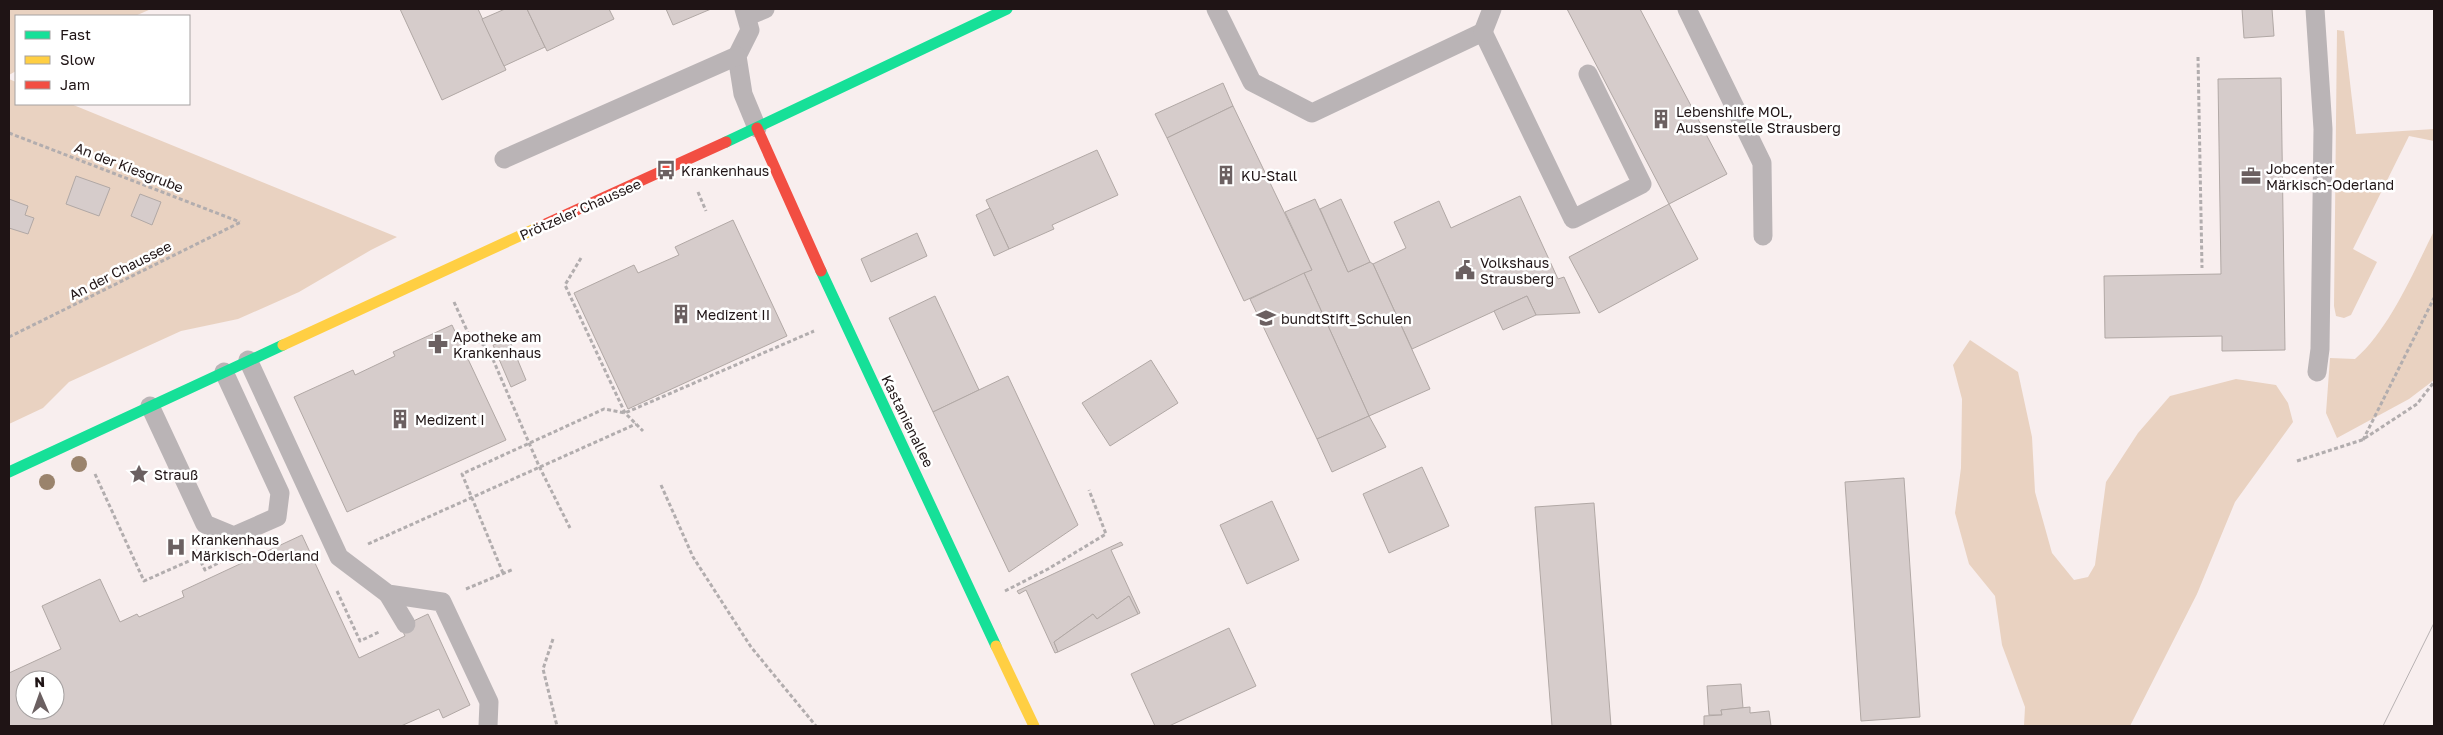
<svg xmlns="http://www.w3.org/2000/svg" width="2443" height="735" font-family="'Golos Text',sans-serif">
  <rect width="100%" height="100%" fill="#f8eeee"/>
  <g fill="#e9d2c1">
    <polygon points="9,9 151,9 135,16 16,16 16,71 9,75"/>
    <polygon points="2337,30 2344,31 2356,134 2434,129 2434,141 2409,136 2353,249 2377,262 2351,315 2344,318 2336,316 2334,306"/>
    <polygon points="9,79 16,82 16,104 71,104 397,237 371,250 299,292 238,319 181,331 69,382 43,408 9,424"/>
    <path d="M2434,231V380L2409,399L2337,438L2326,413L2330,358L2355,359C2389,330 2414,271 2434,231Z"/>
    <polygon points="1970,340 2018,372 2032,437 2035,492 2052,553 2074,580 2088,577 2095,565 2106,482 2138,433 2170,396 2236,379 2276,385 2288,403 2293,422 2235,502 2197,594 2130,726 2024,726 2025,707 2002,645 1995,596 1969,564 1955,513 1961,468 1962,399 1953,365"/>
  </g>
  <g fill="#d6cccb" stroke="#b1a8a5" fill-rule="evenodd">
    <polygon points="400,9 478,9 506,70 442,100"/>
    <polygon points="505,9 527,9 545,47 504,66 482,19"/>
    <polygon points="527,9 609,9 614,19 547,51"/>
    <polygon points="666,9 711,9 673,25"/>
    <polygon points="1567,9 1640,9 1727,174 1669,204"/>
    <polygon points="2242,9 2272,9 2274,36 2244,38"/>
    <polygon points="2281,78 2285,350 2222,351 2222,336 2105,338 2104,276 2221,274 2218,79"/>
    <polygon points="1223,83 1233,106 1167,138 1155,114"/>
    <polygon points="1233,106 1312,270 1244,301 1167,138"/>
    <polygon points="1097,150 1118,195 1052,225 1054,229 1009,249 986,200"/>
    <polygon points="76,176 110,188 99,216 66,204"/>
    <polygon points="140,194 161,202 152,225 131,216"/>
    <polygon points="1520,196 1558,279 1564,277 1580,313 1536,315 1527,296 1412,349 1373,264 1406,248 1394,222 1439,201 1451,228"/>
    <polygon points="9,199 28,206 25,215 34,218 28,234 9,228"/>
    <polygon points="1315,199 1348,272 1370,262 1373,264 1430,389 1369,416 1304,273 1312,270 1285,212"/>
    <polygon points="1341,199 1370,262 1348,272 1320,209"/>
    <polygon points="1669,204 1698,259 1599,313 1569,257"/>
    <polygon points="990,208 1009,249 994,256 976,215"/>
    <polygon points="733,220 787,336 628,409 574,293 634,265 638,273 679,255 675,247"/>
    <polygon points="917,233 927,256 871,282 861,259"/>
    <polygon points="1304,273 1369,416 1317,439 1250,299"/>
    <polygon points="935,296 979,390 933,412 889,318"/>
    <polygon points="1527,296 1536,315 1503,330 1494,311"/>
    <polygon points="452,325 506,440 347,512 294,397 353,370 355,375 395,356 393,352"/>
    <polygon points="509,339 526,380 511,387 493,345"/>
    <polygon points="1151,360 1178,403 1110,446 1082,403"/>
    <polygon points="1008,376 1078,525 1009,572 933,412"/>
    <polygon points="1369,416 1386,447 1332,472 1317,439"/>
    <polygon points="1422,467 1449,526 1389,553 1363,494"/>
    <polygon points="1904,478 1920,717 1861,721 1845,482"/>
    <polygon points="1272,501 1299,560 1247,584 1220,525"/>
    <polygon points="1594,503 1611,726 1552,726 1535,507"/>
    <path d="M302,535L359,658L405,636L401,627L428,614L470,705L443,718L439,709L401,726H9V673L61,649L42,606L100,579L120,622L137,614L139,617L184,597L182,591ZM25,680H55V710H25Z"/>
    <polygon points="1121,542 1123,545 1111,550 1140,613 1138,614 1129,596 1097,619 1093,614 1054,642 1058,652 1055,653 1026,590 1019,594 1017,591"/>
    <polygon points="1129,596 1138,614 1058,652 1054,642 1093,614 1097,619"/>
    <polygon points="1229,628 1256,686 1169,726 1155,726 1131,674"/>
    <polygon points="1741,684 1743,708 1721,710 1722,715 1709,715 1707,686"/>
    <polygon points="1750,707 1750,713 1769,711 1771,726 1704,726 1704,716 1722,715 1721,710"/>
  </g>
  <g fill="none" stroke-linecap="round" stroke-linejoin="round">
    <g stroke="#b2adae" stroke-width="3" stroke-dasharray="4 2.5" stroke-linecap="butt">
      <polyline points="2198,57 2202,268"/>
      <polyline points="9,133 240,222"/>
      <polyline points="698,192 706,211"/>
      <polyline points="581,258 565,285 625,413 643,431"/>
      <polyline points="454,302 469,335 488,348 539,466 570,528"/>
      <polyline points="9,337 241,222"/>
      <polyline points="2363,440 2434,298"/>
      <polyline points="2297,461 2362,440 2417,404 2434,382"/>
      <polyline points="95,474 144,581 198,557"/>
      <polyline points="661,485 693,557 751,647 816,726"/>
      <polyline points="368,544 636,424"/>
      <polyline points="195,550 205,570 222,561"/>
      <polyline points="503,573 462,474 604,409 625,413 814,331"/>
      <polyline points="466,589 514,569"/>
      <polyline points="337,591 360,641 379,632"/>
      <polyline points="1005,591 1048,569 1106,534 1089,490"/>
      <polyline points="553,639 543,669 557,726"/>
    </g>
    <g stroke="#bab4b6" stroke-width="19">
      <polyline points="744,9 750,30 737,56 743,94 757,128"/>
      <polyline points="1216,9 1252,82 1312,113 1483,32 1573,219 1642,184 1588,74"/>
      <polyline points="1687,9 1762,163 1763,236"/>
      <polyline points="2315,9 2323,129 2320,349 2317,372"/>
      <polyline points="748,16 765,9"/>
      <polyline points="1483,32 1492,9"/>
      <polyline points="504,159 737,56"/>
      <polyline points="248,360 339,557 388,594 442,602 489,702 488,726"/>
      <polyline points="150,406 205,524 234,536 277,517 280,493 224,372"/>
      <polyline points="388,594 406,624"/>
    </g>
    <g stroke="#16e098" stroke-width="11">
      <polyline points="726,142 1007,9"/>
      <polyline points="821,271 996,646"/>
      <polyline points="9,472 283,345"/>
    </g>
    <g stroke="#ffcf43" stroke-width="11">
      <polyline points="283,345 539,227"/>
      <polyline points="996,646 1034,726"/>
    </g>
    <g stroke="#f24e42" stroke-width="11">
      <polyline points="757,128 821,271"/>
      <polyline points="539,227 726,142"/>
    </g>
    <polyline stroke="#b8b2b3" stroke-width="1" points="2383,726 2434,623"/>
  </g>
  <g fill="#9a836c">
    <circle cx="79" cy="464" r="8"/>
    <circle cx="47" cy="482" r="8"/>
  </g>
  <defs>
    <symbol id="building-bare" viewBox="-9 -9 18 18"><path d="M-4-6H4V6H1V3H-1V6H-4ZM-2.5-4.3h1.7v1.8h-1.7ZM.8-4.3h1.7v1.8H.8ZM-2.5-1h1.7V.8h-1.7ZM.8-1h1.7V.8H.8Z" fill="#6b6061" stroke="#fff" stroke-width="2.5" paint-order="stroke"/></symbol>
    <symbol id="bus-bare" viewBox="-9 -9 18 18"><path d="M-5-6H5V4H4V6H2V4H-2V6H-4V4H-5ZM-3.5-4V0h7V-4ZM-3.5 1.2v1.5H-2V1.2ZM2 1.2v1.5H3.5V1.2Z" fill="#6b6061" stroke="#fff" stroke-width="2.5" paint-order="stroke"/></symbol>
    <symbol id="office-bare" viewBox="-9 -9 18 18"><path d="M-6-3h4V-5.5h4V-3h4V5H-6ZM-1-4.5V-3h2v-1.5ZM-6 0V1H6V0Z" fill="#6b6061" stroke="#fff" stroke-width="2.5" paint-order="stroke"/></symbol>
    <symbol id="civic-bare" viewBox="-9 -9 18 18"><path d="M-.6-6.5H3V-4.5H.6V-3L4-1V1h2V6H-6V1h2V-1L-.6-3ZM-1.2 2.5V6h2.4V2.5Z" fill="#6b6061" stroke="#fff" stroke-width="2.5" paint-order="stroke"/></symbol>
    <symbol id="school-bare" viewBox="-9 -9 18 18"><path d="M0-5L7-2L0 1L-7-2ZM-4 1L0 2.5L4 1V4Q0 6-4 4Z" fill="#6b6061" stroke="#fff" stroke-width="2.5" paint-order="stroke"/></symbol>
    <symbol id="pharmacy-bare" viewBox="-9 -9 18 18"><path d="M-2-6h4v4h4v4h-4v4h-4v-4h-4v-4h4Z" fill="#6b6061" stroke="#fff" stroke-width="2.5" paint-order="stroke"/></symbol>
    <symbol id="sight-bare" viewBox="-9 -9 18 18"><path d="M0-6L1.8-2.2L6-1.7L2.9 1.2L3.7 5.4L0 3.3L-3.7 5.4L-2.9 1.2L-6-1.7L-1.8-2.2Z" fill="#6b6061" stroke="#fff" stroke-width="2.5" paint-order="stroke"/></symbol>
    <symbol id="hospital-bare" viewBox="-9 -9 18 18"><path d="M-5-5h3v3.5h4V-5h3V5h-3V1.5h-4V5h-3Z" fill="#6b6061" stroke="#fff" stroke-width="2.5" paint-order="stroke"/></symbol>
  </defs>
  <g fill-rule="evenodd">
    <use href="#building-bare" x="1647" y="105" width="28" height="28"/>
    <use href="#bus-bare" x="652" y="156" width="28" height="28"/>
    <use href="#building-bare" x="1212" y="161" width="28" height="28"/>
    <use href="#office-bare" x="2237" y="162" width="28" height="28"/>
    <use href="#civic-bare" x="1451" y="256" width="28" height="28"/>
    <use href="#building-bare" x="667" y="300" width="28" height="28"/>
    <use href="#school-bare" x="1252" y="304" width="28" height="28"/>
    <use href="#pharmacy-bare" x="424" y="330" width="28" height="28"/>
    <use href="#building-bare" x="386" y="405" width="28" height="28"/>
    <use href="#sight-bare" x="125" y="460" width="28" height="28"/>
    <use href="#hospital-bare" x="162" y="533" width="28" height="28"/>
  </g>
  <g text-anchor="middle" dominant-baseline="central" stroke-width="5" stroke-linejoin="round" paint-order="stroke">
    <g font-size="14" fill="#1f1415" stroke="#fff" text-anchor="start">
      <text x="1676" y="111">Lebenshilfe MOL,<tspan x="1676" dy="16">Aussenstelle Strausberg</tspan></text>
      <text x="2266" y="168">Jobcenter<tspan x="2266" dy="16">Märkisch-Oderland</tspan></text>
      <text x="681" y="170">Krankenhaus</text>
      <text x="1241" y="175">KU-Stall</text>
      <text x="1480" y="262">Volkshaus<tspan x="1480" dy="16">Strausberg</tspan></text>
      <text x="696" y="314">Medizent II</text>
      <text x="1281" y="318">bundtStift_Schulen</text>
      <text x="453" y="336">Apotheke am<tspan x="453" dy="16">Krankenhaus</tspan></text>
      <text x="415" y="419">Medizent I</text>
      <text x="154" y="474">Strauß</text>
      <text x="191" y="539">Krankenhaus<tspan x="191" dy="16">Märkisch-Oderland</tspan></text>
    </g>
    <g font-size="14" fill="#1f1415" stroke="#fff">
      <text transform="translate(129 167) rotate(21)">An der Kiesgrube</text>
      <text transform="translate(580 209) rotate(-24)">Prötzeler Chaussee</text>
      <text transform="translate(120 270) rotate(-27)">An der Chaussee</text>
      <text transform="translate(908 421) rotate(64)">Kastanienallee</text>
    </g>
  </g>
  <rect width="2443" height="735" fill="none" stroke="#1f1415" stroke-width="20"/>
  <rect x="15" y="15" width="175" height="90" fill="#ffffff" stroke="#a5a1a1"/>
  <rect x="25" y="31" width="25" height="8" fill="#16e098" stroke="#a5a1a1"/>
  <text x="60" y="40" font-size="15" fill="#1f1415">Fast</text>
  <rect x="25" y="56" width="25" height="8" fill="#ffcf43" stroke="#a5a1a1"/>
  <text x="60" y="65" font-size="15" fill="#1f1415">Slow</text>
  <rect x="25" y="81" width="25" height="8" fill="#f24e42" stroke="#a5a1a1"/>
  <text x="60" y="90" font-size="15" fill="#1f1415">Jam</text>
  <g transform="translate(40 695) rotate(358)"><circle r="24" fill="#ffffff" stroke="#a5a1a1"/>
  <path d="M0-4L9 19L0 12L-9 19Z" fill="#6b6061"/>
  <text y="-8" font-size="14" font-weight="bold" text-anchor="middle" fill="#1f1415">N</text>
  </g>
</svg>
